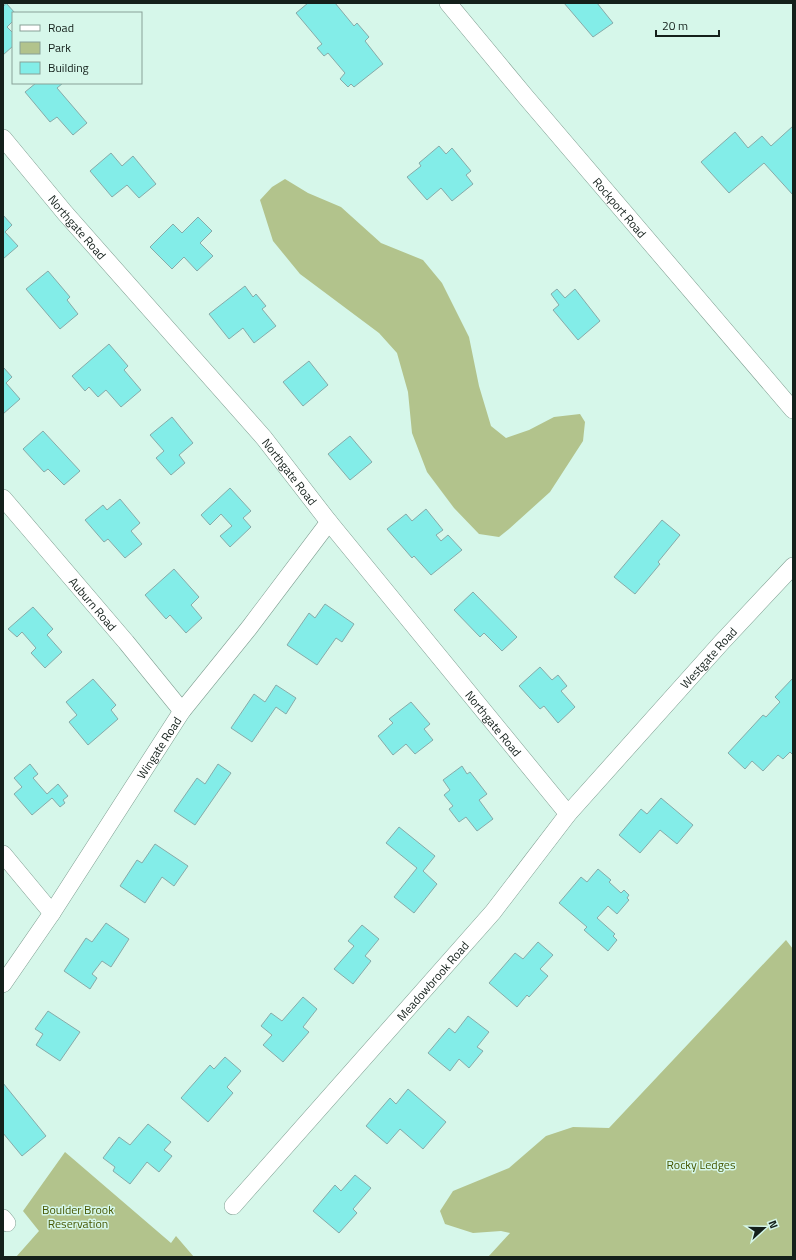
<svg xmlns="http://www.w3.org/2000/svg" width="796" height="1260" font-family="'Titillium Web',sans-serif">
  <rect width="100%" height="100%" fill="#d6f7ea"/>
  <g fill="#b2c38c">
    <polygon points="285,179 308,193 341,207 381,243 423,260 442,283 469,337 479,386 491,426 506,438 529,430 554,417 580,414 585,422 583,441 550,492 509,529 499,537 479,534 454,508 427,472 412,433 408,392 397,353 379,333 300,274 273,241 260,200 272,187"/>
    <polygon points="786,940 793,949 793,1257 488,1257 510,1233 501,1231 473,1233 445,1224 440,1211 453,1191 509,1168 546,1136 573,1127 609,1128"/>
    <polygon points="65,1152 171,1243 176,1236 194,1257 16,1257 39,1231 23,1211"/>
  </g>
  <g fill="#83ede8" stroke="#87aba9">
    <polygon points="6,3 15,13 13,13 13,21 7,27 13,33 13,46 3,55 3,7"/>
    <polygon points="308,3 335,3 354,26 357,23 369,37 365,41 383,64 354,87 351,84 348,87 340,79 345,73 328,53 324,56 317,48 322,44 296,13"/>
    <polygon points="564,3 597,3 613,23 593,37"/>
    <polygon points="36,83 63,83 57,88 87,123 73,135 57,117 50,122 25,92"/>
    <polygon points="793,126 793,195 764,163 729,193 701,162 735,132 748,148 762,136 771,146"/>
    <polygon points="439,146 446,154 452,148 471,171 466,175 473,184 452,201 441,188 427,200 407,177 421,166 419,163"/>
    <polygon points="111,153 122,166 133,156 156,184 139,198 127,185 112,197 90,171"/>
    <polygon points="3,215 12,225 5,232 18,246 3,259"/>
    <polygon points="198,217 212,231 200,243 213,256 197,271 184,257 172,269 150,247 173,224 182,233"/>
    <polygon points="48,271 70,297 67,300 78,314 60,329 26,289"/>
    <polygon points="245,286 253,297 256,294 266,306 262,309 276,326 254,343 243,328 229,339 209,314"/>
    <polygon points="557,289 565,298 575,289 600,321 578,340 553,310 559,305 551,294"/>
    <polygon points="109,344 128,366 124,370 141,390 121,407 106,390 98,397 89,387 85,391 72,376"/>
    <polygon points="309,361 328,385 303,406 283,382"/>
    <polygon points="4,368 12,377 6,383 20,399 3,414 3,370"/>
    <polygon points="172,417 193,443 179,455 185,463 171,475 156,458 164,451 150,435"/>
    <polygon points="43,431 80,471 64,485 48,469 44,472 23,449"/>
    <polygon points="350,436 372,462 350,480 328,454"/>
    <polygon points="230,488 251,511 243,518 251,527 230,547 220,536 232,526 221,514 210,525 201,515"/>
    <polygon points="120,499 140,523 131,531 142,544 125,558 108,539 104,542 85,520 103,505 107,510"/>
    <polygon points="426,509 443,530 436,535 441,541 448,535 462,550 431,575 414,556 412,558 387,529 406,514 412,521"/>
    <polygon points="662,520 680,535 658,562 660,564 635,594 614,577"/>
    <polygon points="174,569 199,597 191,605 202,618 186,633 170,615 166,619 145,595"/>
    <polygon points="473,592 517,637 502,651 484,633 480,637 454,610"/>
    <polygon points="325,604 354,624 342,642 336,638 317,665 287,645 309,613 315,618"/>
    <polygon points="33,607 53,629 47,635 62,652 45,668 31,653 36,648 22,632 17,637 8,629"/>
    <polygon points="540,667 552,680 558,675 567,686 561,691 575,707 558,723 544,706 540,709 519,686"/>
    <polygon points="793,678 793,755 790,752 783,759 778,755 763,771 752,761 745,769 728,753 763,715 766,717 780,702 775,697"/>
    <polygon points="93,679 116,705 111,710 118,719 88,745 69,722 77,715 66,702"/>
    <polygon points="276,685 296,698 286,714 276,707 252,742 231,728 254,694 265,702"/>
    <polygon points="411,702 430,724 424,729 433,740 415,754 406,744 393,755 378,736 393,723 389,719"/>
    <polygon points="30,764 38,774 33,778 47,794 58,784 68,796 63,800 65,803 60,807 52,798 32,815 14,794 22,787 14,778"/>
    <polygon points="218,764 231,773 195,825 174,811 197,778 205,784"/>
    <polygon points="462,766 467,774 470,772 487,794 479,800 493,819 477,831 466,817 459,822 449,809 453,806 444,795 450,790 443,780"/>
    <polygon points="661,798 693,825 677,844 660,830 640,853 619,835 641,809 647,814"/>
    <polygon points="399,827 435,856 423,871 437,884 414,913 394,897 417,868 386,843"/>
    <polygon points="155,844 188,866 174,886 162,877 145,903 120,886 137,860 142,863"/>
    <polygon points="598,869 611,880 609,882 621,893 624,890 629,895 627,898 629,900 617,914 608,906 597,918 615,934 613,936 617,940 608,951 584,930 587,927 559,903 581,877 587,882"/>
    <polygon points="106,923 129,939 111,967 102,961 92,974 97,978 90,989 64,971 86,938 92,942"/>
    <polygon points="362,925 379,939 365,956 371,961 353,984 334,969 354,946 348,941"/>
    <polygon points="538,942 553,955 540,969 548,976 529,997 527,995 517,1007 489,983 515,953 523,959"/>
    <polygon points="303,997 317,1009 303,1027 309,1032 283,1062 263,1045 272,1035 261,1026 271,1013 282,1021"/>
    <polygon points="48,1011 80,1032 60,1061 36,1045 43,1034 35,1029"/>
    <polygon points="468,1016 489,1032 477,1047 483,1051 469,1068 459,1059 450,1071 428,1053 449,1028 455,1033"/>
    <polygon points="225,1057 241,1071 227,1087 233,1093 208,1122 181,1098 210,1065 214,1069"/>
    <polygon points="3,1083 46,1136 22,1156 3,1133"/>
    <polygon points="408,1089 446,1122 423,1149 400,1129 387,1144 366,1126 390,1098 396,1104"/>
    <polygon points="148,1124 171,1142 164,1150 172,1156 159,1172 147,1162 130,1184 113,1171 115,1167 103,1158 119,1137 130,1145"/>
    <polygon points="355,1175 371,1188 353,1209 357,1213 339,1233 313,1211 335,1185 341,1191"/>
  </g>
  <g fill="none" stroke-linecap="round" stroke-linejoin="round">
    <defs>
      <g id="minor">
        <path id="s1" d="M448,3L525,96L793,410"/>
        <path id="s2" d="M3,138L65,213L264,438L329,522L568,814"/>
        <path id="s3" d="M3,498L126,642L182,711"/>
        <polyline points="3,854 52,913"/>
        <path id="s4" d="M3,984L52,913L182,711L249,628L329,522"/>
        <path id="s5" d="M233,1206L493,912L568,814L721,643L793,566"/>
        <polyline points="3,1218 7,1223"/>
      </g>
    </defs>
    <use href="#minor" stroke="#7f9e91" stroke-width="18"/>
    <use href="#minor" stroke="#fff" stroke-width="17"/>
  </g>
  <g text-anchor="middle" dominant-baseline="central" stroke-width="3" stroke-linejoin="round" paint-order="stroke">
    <g font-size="12" fill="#14201b" stroke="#d6f7ea">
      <text stroke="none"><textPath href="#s1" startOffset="267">Rockport Road</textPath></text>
      <text stroke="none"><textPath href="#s2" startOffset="116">Northgate Road</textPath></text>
      <text stroke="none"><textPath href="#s2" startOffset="440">Northgate Road</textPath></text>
      <text stroke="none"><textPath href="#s3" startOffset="139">Auburn Road</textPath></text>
      <text stroke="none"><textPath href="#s5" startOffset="726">Westgate Road</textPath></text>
      <text stroke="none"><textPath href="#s2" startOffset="764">Northgate Road</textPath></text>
      <text stroke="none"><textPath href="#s4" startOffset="283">Wingate Road</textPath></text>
      <text stroke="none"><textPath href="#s5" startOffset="301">Meadowbrook Road</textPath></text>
    </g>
    <g font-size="12" fill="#475803" stroke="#d6f7ea">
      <text x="701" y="1164">Rocky Ledges</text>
      <text x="78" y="1209">Boulder Brook<tspan x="78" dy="14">Reservation</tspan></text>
    </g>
  </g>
  <rect width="796" height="1260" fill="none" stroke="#14201b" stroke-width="8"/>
  <rect x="12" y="12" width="130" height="72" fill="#d6f7ea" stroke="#88a197"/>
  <rect x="20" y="25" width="20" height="6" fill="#ffffff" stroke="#88a197"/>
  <text x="48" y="32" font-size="12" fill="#14201b">Road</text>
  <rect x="20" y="42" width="20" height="12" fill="#b2c38c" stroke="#88a197"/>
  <text x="48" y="52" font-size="12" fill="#14201b">Park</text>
  <rect x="20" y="62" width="20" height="12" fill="#83ede8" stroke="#88a197"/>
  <text x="48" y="72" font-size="12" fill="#14201b">Building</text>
  <g transform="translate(764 1228) rotate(69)" stroke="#d6f7ea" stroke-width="3" paint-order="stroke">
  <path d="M0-3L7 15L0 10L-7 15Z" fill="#14201b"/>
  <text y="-6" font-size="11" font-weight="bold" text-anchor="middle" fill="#14201b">N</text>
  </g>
  <path d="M656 30v6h63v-6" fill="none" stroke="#14201b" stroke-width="2"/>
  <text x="662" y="30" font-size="12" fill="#14201b" stroke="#d6f7ea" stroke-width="3" paint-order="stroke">20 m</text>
</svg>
